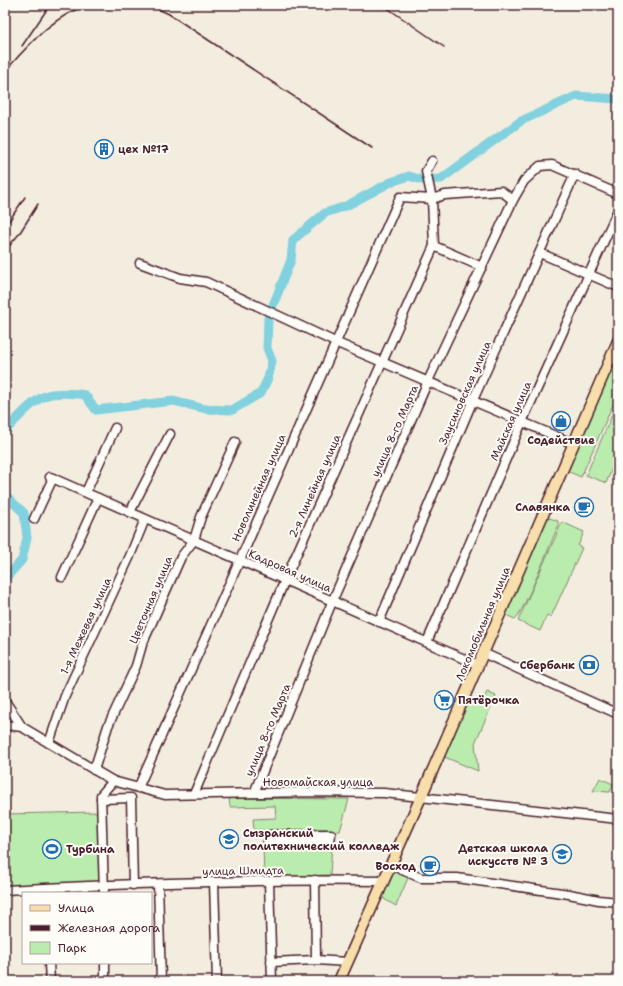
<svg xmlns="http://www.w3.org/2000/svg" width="623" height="986" font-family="'Shantell Sans',sans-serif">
  <rect width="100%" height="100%" fill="#f3eddf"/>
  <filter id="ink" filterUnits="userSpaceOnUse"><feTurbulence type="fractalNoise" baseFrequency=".025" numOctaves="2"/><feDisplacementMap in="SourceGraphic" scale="8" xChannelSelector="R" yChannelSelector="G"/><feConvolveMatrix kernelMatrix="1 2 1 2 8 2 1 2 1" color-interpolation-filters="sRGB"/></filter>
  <g filter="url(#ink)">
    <g fill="#b9ecad" stroke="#82866c">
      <polygon points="612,369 618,371 618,393 581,477 567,471"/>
      <polygon points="618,401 618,466 616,470 612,469 606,483 586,475"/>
      <path d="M547,517L558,521V526C552,540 523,614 515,619L506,615L505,613Z"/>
      <polygon points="562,522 584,532 578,546 582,548 551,617 547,615 540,631 518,621"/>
      <polygon points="487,692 496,696 475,743 478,771 442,756 463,706 475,704 480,706"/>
      <polygon points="600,778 613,784 610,792 593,791"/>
      <polygon points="229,798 349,799 340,831 328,831 326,829 316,829 313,831 265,833 265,830 254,830 253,819 276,818 275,806 230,807"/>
      <polygon points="98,812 101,884 5,887 5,814"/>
      <polygon points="315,844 317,846 326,846 328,844 332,844 330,875 264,877 263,845"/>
      <path d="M391,870C397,870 405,873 408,878L396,906L384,899L382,896Z"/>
    </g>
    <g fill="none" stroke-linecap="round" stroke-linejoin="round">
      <g stroke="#82d1df" stroke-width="9">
        <path d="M5,431C15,421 32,401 45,396C53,392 76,393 85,395L96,410L173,401L206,409L232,410L261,393L268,378L272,361L267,348L268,318L291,260L293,240L325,213L346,206L391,182L409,176L422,180L441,179L521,121L576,96L618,99"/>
        <polyline points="5,495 24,513 27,538 22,560 5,579"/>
      </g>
      <defs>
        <g id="minor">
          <polyline points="434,246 482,267"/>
          <polyline points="540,253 618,287"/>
          <polyline points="140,263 180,278 206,282 335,342 574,444"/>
          <polyline points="50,477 478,665"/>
          <polyline points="86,492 115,428"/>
          <polyline points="130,512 170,434"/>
          <polyline points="34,519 53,478"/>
          <polyline points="62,577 98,498"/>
          <polyline points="379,622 473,400 575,174"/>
          <polyline points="427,642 522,422 618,210"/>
          <polyline points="483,653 618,714"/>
          <polyline points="5,701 22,727 113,781 165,795 306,792 384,793 618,819"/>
          <polyline points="5,725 22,727"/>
          <polyline points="49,743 65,696 130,556 145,519"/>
          <polyline points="94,770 108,726 136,666 142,645 181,557 194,540 201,517 235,442"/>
          <polyline points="138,788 240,560 400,197 432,199 445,195 501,191 513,200"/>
          <polyline points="254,793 332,602 428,381 513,200 524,181 540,166 552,165 618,194"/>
          <polyline points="194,794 285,580 434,246 432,199 426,171 432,161"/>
          <polyline points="101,799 131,798 133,885"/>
          <polygon points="331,834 330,842 268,843 268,835"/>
          <polyline points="391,865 421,878 457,878 569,894 599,900 618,902"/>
          <polyline points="315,880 316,960"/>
          <polyline points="269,881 272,981"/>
          <polyline points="214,882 217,981"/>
          <polyline points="158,884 161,981"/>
          <path d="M5,890C131,883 257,879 383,881"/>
          <polyline points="104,893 101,795 113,781"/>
          <polyline points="271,962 316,960 347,962"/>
          <polyline points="49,963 50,981"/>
          <polyline points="105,963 105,981"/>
        </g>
        <polyline id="major" points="339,981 421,797 618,341"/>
      </defs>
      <use href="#minor" stroke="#4a1f2b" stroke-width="11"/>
      <use href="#major" stroke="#4a1f2b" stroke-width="13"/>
      <use href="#minor" stroke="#fdfcf7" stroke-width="8"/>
      <use href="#major" stroke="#f8deab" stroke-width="10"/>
      <g stroke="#4a1f2b" stroke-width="1.5">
        <polyline points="149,5 169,14 372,148"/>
        <polyline points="383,5 444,47"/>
        <polyline points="22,46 50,5"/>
        <path d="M5,71C30,44 51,17 88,5"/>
        <polyline points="5,227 25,197"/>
        <polyline points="5,251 19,234 38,204"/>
      </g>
    </g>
  </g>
  <defs>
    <symbol id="building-ring" viewBox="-11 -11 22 22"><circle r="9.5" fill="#fdfcf7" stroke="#1f6fb2" stroke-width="1.5"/><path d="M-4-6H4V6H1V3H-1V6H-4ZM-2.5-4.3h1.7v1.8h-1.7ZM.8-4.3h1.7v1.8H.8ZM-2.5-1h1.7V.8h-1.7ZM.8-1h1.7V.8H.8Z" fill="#1f6fb2"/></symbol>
    <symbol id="shop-ring" viewBox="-11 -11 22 22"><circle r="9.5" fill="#fdfcf7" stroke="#1f6fb2" stroke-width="1.5"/><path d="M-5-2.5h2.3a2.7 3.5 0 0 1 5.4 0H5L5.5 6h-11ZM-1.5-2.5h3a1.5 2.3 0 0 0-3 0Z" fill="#1f6fb2"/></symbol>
    <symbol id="cafe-ring" viewBox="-11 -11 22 22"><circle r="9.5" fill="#fdfcf7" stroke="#1f6fb2" stroke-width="1.5"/><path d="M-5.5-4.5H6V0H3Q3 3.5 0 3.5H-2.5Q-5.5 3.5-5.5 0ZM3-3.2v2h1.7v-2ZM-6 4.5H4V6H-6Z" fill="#1f6fb2"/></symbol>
    <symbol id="bank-ring" viewBox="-11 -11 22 22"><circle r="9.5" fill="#fdfcf7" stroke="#1f6fb2" stroke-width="1.5"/><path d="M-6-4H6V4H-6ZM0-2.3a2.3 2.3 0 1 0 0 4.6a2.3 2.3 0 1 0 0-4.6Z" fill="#1f6fb2"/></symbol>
    <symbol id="supermarket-ring" viewBox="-11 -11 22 22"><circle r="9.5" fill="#fdfcf7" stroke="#1f6fb2" stroke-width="1.5"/><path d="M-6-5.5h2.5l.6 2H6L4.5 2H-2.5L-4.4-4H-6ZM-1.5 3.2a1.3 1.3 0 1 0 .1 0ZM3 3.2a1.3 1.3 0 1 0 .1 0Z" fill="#1f6fb2"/></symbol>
    <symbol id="university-ring" viewBox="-11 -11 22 22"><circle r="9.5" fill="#fdfcf7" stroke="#1f6fb2" stroke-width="1.5"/><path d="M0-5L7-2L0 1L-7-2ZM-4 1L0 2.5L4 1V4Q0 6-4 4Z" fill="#1f6fb2"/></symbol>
    <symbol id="stadium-ring" viewBox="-11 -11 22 22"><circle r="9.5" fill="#fdfcf7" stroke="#1f6fb2" stroke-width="1.5"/><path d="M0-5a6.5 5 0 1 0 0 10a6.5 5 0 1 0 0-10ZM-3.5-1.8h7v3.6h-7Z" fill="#1f6fb2"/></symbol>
    <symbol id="school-ring" viewBox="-11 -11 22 22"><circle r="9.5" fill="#fdfcf7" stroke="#1f6fb2" stroke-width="1.5"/><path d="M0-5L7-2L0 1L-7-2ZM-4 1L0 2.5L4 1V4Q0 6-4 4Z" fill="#1f6fb2"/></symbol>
  </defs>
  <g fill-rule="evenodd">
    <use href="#building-ring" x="93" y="138" width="22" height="22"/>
    <use href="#shop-ring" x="550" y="410" width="22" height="22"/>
    <use href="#cafe-ring" x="573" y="496" width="22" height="22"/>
    <use href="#bank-ring" x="578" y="654" width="22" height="22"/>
    <use href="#supermarket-ring" x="433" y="689" width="22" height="22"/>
    <use href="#university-ring" x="218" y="828" width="22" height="22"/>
    <use href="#stadium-ring" x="41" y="838" width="22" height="22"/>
    <use href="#school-ring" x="551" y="843" width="22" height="22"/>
    <use href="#cafe-ring" x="419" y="855" width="22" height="22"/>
  </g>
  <g text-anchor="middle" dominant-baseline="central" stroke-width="4" stroke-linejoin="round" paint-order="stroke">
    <g font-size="11" font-weight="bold" fill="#4a1f2b" stroke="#fdfcf7" text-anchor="start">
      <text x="118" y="149">цех №17</text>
      <text x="561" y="440" text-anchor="middle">Содействие</text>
      <text x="570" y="507" text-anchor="end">Славянка</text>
      <text x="575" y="665" text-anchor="end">Сбербанк</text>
      <text x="458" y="700">Пятёрочка</text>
      <text x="243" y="833">Сызранский<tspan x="243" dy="13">политехнический колледж</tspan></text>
      <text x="548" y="848" text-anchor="end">Детская школа<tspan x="548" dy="13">искусств № 3</tspan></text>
      <text x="66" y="849">Турбина</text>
      <text x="416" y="866" text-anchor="end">Восход</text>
    </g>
    <g font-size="11" fill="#4a1f2b" stroke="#fdfcf7">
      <text transform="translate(465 393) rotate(-66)">Заусиновская улица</text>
      <text transform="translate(511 421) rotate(-66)">Майская улица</text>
      <text transform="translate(395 431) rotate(-66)">улица 8-го Марта</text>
      <text transform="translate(315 486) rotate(-66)">2-я Линейная улица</text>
      <text transform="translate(259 488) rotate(-66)">Новолинейная улица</text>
      <text transform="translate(290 571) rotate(24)">Кадровая улица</text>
      <text transform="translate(151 600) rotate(-67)">Цветочная улица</text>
      <text transform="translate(483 624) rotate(-67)">Локомобильная улица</text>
      <text transform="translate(86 626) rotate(-65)">1-я Межевая улица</text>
      <text transform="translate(268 730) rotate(-67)">улица 8-го Марта</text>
      <text x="318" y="782">Новомайская улица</text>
      <text transform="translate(243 871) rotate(-1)">улица Шмидта</text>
    </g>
  </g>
  <rect width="623" height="986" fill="none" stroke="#fdfcf7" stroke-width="20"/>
  <rect x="10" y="10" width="603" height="966" fill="none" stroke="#4a1f2b" stroke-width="1.5" filter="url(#ink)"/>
  <rect x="22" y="892" width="130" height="72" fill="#fdfcf7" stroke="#b5a4a5"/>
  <rect x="30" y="905" width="20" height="6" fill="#f8deab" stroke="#b5a4a5"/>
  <text x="58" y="912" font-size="12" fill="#4a1f2b">Улица</text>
  <rect x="30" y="925" width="20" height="6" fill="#4a1f2b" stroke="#b5a4a5"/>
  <text x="58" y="932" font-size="12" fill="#4a1f2b">Железная дорога</text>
  <rect x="30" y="942" width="20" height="12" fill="#b9ecad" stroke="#b5a4a5"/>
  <text x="58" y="952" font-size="12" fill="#4a1f2b">Парк</text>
</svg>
